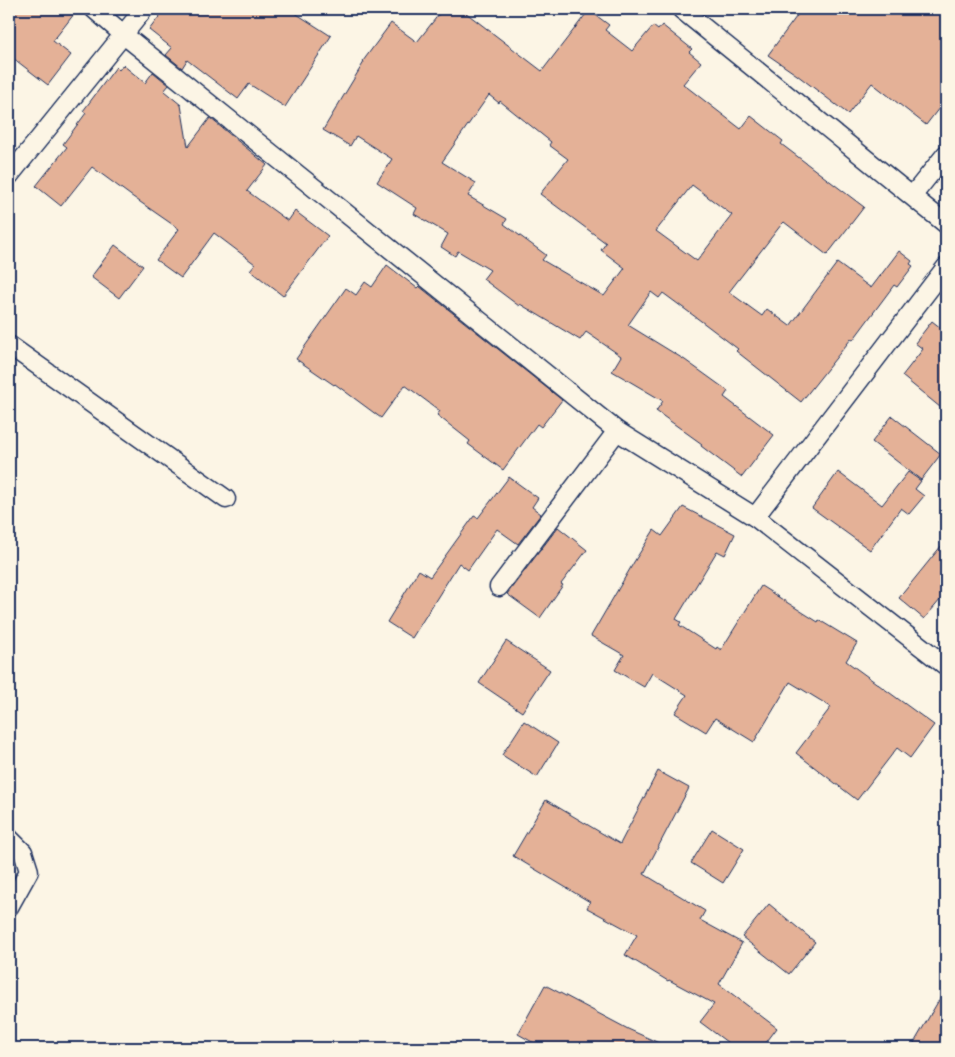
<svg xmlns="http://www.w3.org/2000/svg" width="955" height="1057" font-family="'Patrick Hand',sans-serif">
  <rect width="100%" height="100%" fill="#fcf5e5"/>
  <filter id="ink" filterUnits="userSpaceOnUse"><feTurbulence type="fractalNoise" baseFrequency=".02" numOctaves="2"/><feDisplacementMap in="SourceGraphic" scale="10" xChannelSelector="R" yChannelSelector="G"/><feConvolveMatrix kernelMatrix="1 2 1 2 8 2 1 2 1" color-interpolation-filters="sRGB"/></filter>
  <g filter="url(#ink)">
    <g fill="#e4b197" stroke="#1b2f5e" fill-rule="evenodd">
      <polygon points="9,9 78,9 53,41 71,55 48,85 9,55"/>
      <polygon points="165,9 289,9 331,36 285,107 249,84 238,99 187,60 182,68 166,55 172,48 149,30"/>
      <path d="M443,9H461L542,71L589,10L609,25L605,30L632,51L653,26L658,30L662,25L692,49L689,52L701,62L683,84L741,129L751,116L783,141L781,144L864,207L827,255L784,222L781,225L729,292L762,316L767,309L790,326L837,263L871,288L899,251L912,261L910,264L913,266L897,287L894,285L853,340L851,339L801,402L736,351L738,349L705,324L663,293L659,298L651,292L628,325L685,360L728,391L724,397L774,435L742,477L701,446L702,444L656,411L663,401L612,371L621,356L586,332L580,340L520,304L519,306L483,279L490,270L458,251L455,256L441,247L448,234L414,214L417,208L377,182L392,159L356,136L350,146L323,130L364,62L363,61L391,23L417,42ZM489,95L499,103L500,101L551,142L549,145L568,159L540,194L606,243L601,250L625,268L604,296L542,260L546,255L504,224L507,219L468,196L476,183L442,162ZM692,185L732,215L697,261L656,231Z"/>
      <polygon points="802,9 946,9 946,99 926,125 872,83 848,114 797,75 768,55"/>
      <polygon points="123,65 145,83 153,72 169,85 164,91 181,105 188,147 210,118 267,165 247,191 288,221 295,211 328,236 283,296 250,270 255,264 214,233 181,278 156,260 179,229 130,195 92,167 61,206 36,186 67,147 63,144 86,113 83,111 116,67 119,70"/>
      <polygon points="115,245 143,266 119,298 91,277"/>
      <polygon points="387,265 417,288 419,286 562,400 541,427 537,424 503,470 468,444 470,441 437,415 440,411 405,385 381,418 335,384 334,385 296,359 346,288 356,295 365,282 372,287"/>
      <polygon points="932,321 946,332 946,412 902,376 923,349 915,343"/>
      <polygon points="892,416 941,454 921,480 872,442"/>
      <polygon points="838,472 882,505 908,472 921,481 915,489 924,496 909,514 901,508 870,550 812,508"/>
      <polygon points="509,477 538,498 532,507 541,514 518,544 497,529 468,570 459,563 412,638 387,622 419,570 430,577 474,516 478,518"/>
      <polygon points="683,507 735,534 725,555 717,551 676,619 681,622 679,625 716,649 717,647 721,650 761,586 818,622 819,620 857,643 846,661 934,725 910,758 897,748 857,800 796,753 831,707 790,682 754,742 715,718 706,732 675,713 687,695 652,673 644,687 615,670 624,655 591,636 634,562 654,530 662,536"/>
      <polygon points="558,527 587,550 561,584 563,585 540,618 507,594"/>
      <polygon points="946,540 946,593 924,619 899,598"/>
      <polygon points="506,641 550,670 522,712 479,683"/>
      <polygon points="524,721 558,743 537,777 502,755"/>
      <polygon points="658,771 689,788 644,874 705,911 700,920 742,943 719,984 777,1028 762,1048 735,1048 700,1022 714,1004 669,980 668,981 625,955 637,935 587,908 590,902 513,856 546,800 620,844"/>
      <polygon points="712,829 744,849 723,883 691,863"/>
      <polygon points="769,904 815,942 789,974 742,937"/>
      <polygon points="545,985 628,1029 670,1048 543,1048 518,1034"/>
      <polygon points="946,988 946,1048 911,1048"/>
    </g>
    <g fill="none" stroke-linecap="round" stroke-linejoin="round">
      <defs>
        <g id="minor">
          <polyline points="94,9 124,35 617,431 755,517 946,666"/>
          <polyline points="681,9 946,224"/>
          <polyline points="9,176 144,9"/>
          <polyline points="913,195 946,154"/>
          <polyline points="9,345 226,499"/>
          <polyline points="755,517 946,267"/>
          <polyline points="499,587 617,431"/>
          <polyline points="9,838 23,852 29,871 9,907"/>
        </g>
      </defs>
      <use href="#minor" stroke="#1b2f5e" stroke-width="21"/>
      <use href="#minor" stroke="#fcf5e5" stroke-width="18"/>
    </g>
  </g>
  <rect width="955" height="1057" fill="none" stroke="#fcf5e5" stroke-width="30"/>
  <rect x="15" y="15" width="925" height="1027" fill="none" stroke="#1b2f5e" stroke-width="2" filter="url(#ink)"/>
</svg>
